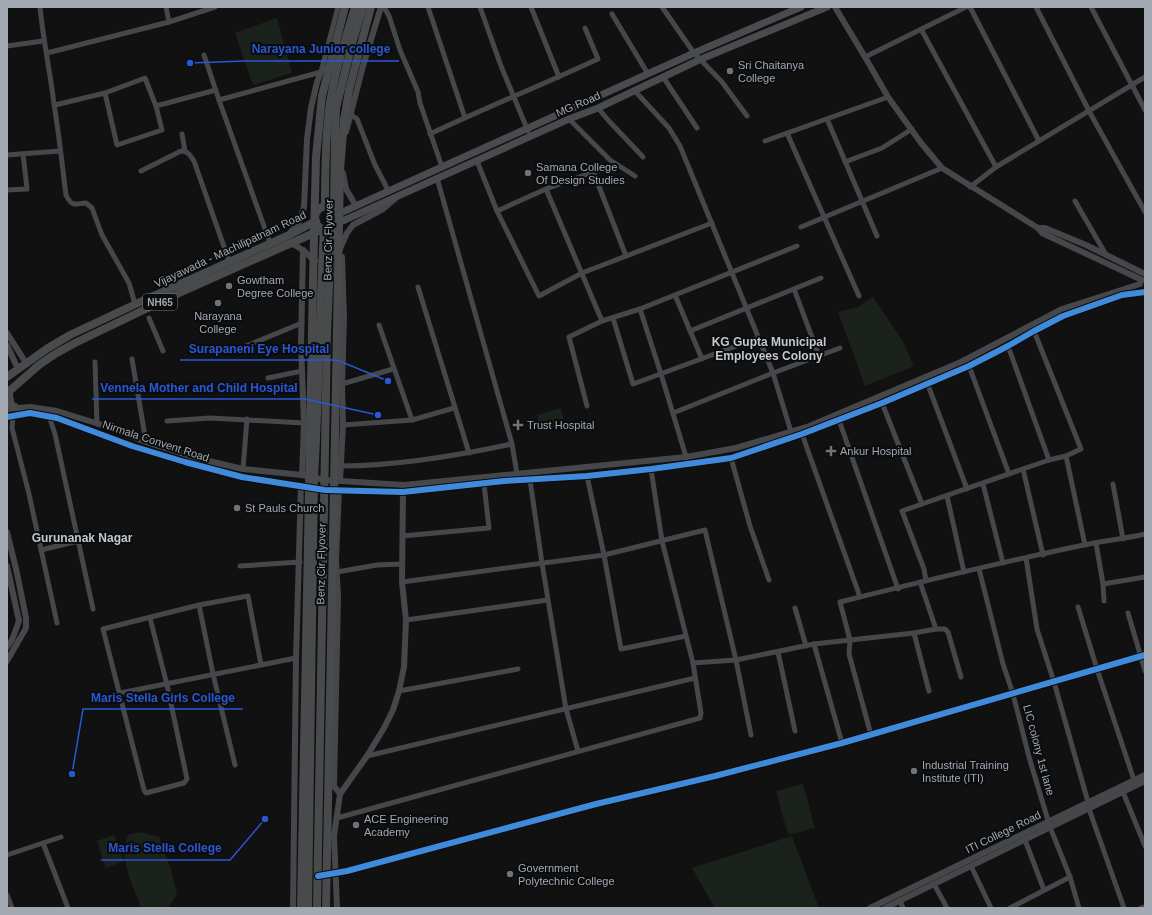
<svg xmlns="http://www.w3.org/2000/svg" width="1152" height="915" font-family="Helvetica,sans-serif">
  <rect width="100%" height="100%" fill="#111"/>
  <g fill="#1b211b">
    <polygon points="277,18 292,73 253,85 235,33"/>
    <polygon points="873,297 902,340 914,366 865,386 838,312 858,307"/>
    <polygon points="561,408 564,422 541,429 537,415"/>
    <polygon points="803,784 815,828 788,835 776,791"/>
    <polygon points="140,832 159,837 171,870 177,895 167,908 141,907 129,877 123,850 128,835"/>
    <polygon points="114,835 124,861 106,868 97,841"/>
    <polygon points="792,836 819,908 715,908 692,868"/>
  </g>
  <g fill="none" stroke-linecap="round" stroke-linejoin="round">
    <g stroke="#46474a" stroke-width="5">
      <path d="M40,7C43,39 50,71 54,104C59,134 62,164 66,195C72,207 74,204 86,203L92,208L102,235L129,283L135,304"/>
      <polyline points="166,7 169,22"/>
      <polyline points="384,7 389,16 400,50 418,92 420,103 442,167"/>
      <polyline points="428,7 465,118"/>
      <polyline points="480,7 501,66 528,131"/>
      <polyline points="531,7 559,77"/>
      <polyline points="662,7 694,53 722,82 747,116"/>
      <polyline points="970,7 1039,141"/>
      <polyline points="1036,7 1089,111 1145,212"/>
      <polyline points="1091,7 1145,110"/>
      <polyline points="612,14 648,74"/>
      <polyline points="921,29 996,167"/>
      <polyline points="7,46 43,41"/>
      <polyline points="47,53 169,22 215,7"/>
      <polyline points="204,55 219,100"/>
      <polyline points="865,57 966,7"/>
      <polyline points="663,77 697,128"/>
      <polyline points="634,90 669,128 680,146 773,373 792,435"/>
      <polyline points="55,105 105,93 145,78 156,106 162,130 117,145 105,93"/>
      <polyline points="156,106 216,90"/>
      <polyline points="598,108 608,120 643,157"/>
      <polyline points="350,114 357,119 375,165 389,192"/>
      <polyline points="569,119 610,160 635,176"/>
      <polyline points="827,119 877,236"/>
      <polyline points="787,133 859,296"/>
      <polyline points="182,134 185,151"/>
      <path d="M430,134C485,108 542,85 598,59L585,28"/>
      <polyline points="765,141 888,97"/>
      <polyline points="7,155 60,151"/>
      <polyline points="477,161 497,211 539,296 582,273 712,223"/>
      <polyline points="845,162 882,148 912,129"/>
      <path d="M141,171L181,151C188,151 190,155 194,161L229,261"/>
      <polyline points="593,171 626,256"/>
      <polyline points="437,178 512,444 518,480"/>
      <polyline points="970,187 996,167 1145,77"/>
      <polyline points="546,189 602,321"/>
      <polyline points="7,190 27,189 23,154"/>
      <polyline points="1075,201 1105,253"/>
      <polyline points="497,211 546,189 616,164"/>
      <polyline points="801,227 942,168"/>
      <polyline points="270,243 219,100 321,72 338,7"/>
      <polyline points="418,287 469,453"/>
      <polyline points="794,289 819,356"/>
      <polyline points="675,295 702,359"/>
      <polyline points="640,309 661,374 687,460"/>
      <polyline points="149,318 163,351"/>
      <polyline points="613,318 633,384 758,338"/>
      <polyline points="379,325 412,420"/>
      <polyline points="690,331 821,278"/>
      <polyline points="246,346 302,323"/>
      <polyline points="1008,346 1049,460"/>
      <polyline points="132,359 146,442"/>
      <polyline points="95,362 97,424"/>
      <polyline points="969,366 1009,474"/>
      <polyline points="925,377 967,489"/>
      <polyline points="268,378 302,371"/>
      <polyline points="342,384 393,369"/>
      <polyline points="882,403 922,504 1049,460 1066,456 1081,449 1034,331"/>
      <polyline points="587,406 569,337 602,321 640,309 797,246"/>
      <polyline points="673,413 773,373 840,348"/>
      <polyline points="13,416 12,428 29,494 57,623"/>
      <polyline points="49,416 55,434 93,609"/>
      <polyline points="839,420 898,589"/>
      <polyline points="167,421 210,418 304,423"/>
      <polyline points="343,425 412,420 454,408"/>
      <polyline points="802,434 860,597"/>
      <polyline points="1066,456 1085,545"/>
      <polyline points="731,458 750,526 769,580"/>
      <path d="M341,466C398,466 456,456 512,444"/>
      <polyline points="243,469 247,419"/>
      <polyline points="1023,469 1043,555"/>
      <polyline points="587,476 604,555 621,649 686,636"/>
      <polyline points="530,480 542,563 566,709 578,751"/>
      <polyline points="983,484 1003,563"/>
      <polyline points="1113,484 1123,539"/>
      <polyline points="947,496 964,572"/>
      <polyline points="922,504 902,511 924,569 926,581"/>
      <polyline points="402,536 489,528 484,484"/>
      <polyline points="1096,543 1103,584 1104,601"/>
      <polyline points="41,550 78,541"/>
      <polyline points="1026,558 1037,629 1054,682 1088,802"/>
      <polyline points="240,566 300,562"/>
      <polyline points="979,569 1003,664 1013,694 1029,757 1050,827 1070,877 1079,908"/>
      <polyline points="337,572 377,565 402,564"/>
      <polyline points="402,582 604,555 705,530 736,660 751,735"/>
      <polyline points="920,582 936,629"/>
      <polyline points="1103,584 1145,577"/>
      <polyline points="199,605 213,674 235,765"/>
      <polyline points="1078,607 1097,669 1134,780"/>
      <polyline points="795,608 806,646"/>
      <polyline points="1128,613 1145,671"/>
      <polyline points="150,618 167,685 187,779 184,783 146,793 144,790 103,629 199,605 248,596 261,665"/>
      <polyline points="406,620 548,600"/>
      <polyline points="914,633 929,691"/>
      <polyline points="814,644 842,743"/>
      <polyline points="778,652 795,731"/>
      <polyline points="693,663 736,660 814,644 914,633 936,629 945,629 948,632 961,677"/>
      <polyline points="399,691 518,669"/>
      <polyline points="120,693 296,658"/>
      <path d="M871,735L849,654L850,640L840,602C924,581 1009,560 1094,543C1111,540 1128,538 1145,534"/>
      <polyline points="367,756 695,678"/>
      <polyline points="1123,792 1145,846"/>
      <polyline points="1089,809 1124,908"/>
      <polyline points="337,818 700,718 701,713 693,663 662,541 651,469"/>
      <polyline points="1025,840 1044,890"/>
      <polyline points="43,843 68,908"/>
      <polyline points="7,855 61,837"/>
      <polyline points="971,866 991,908"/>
      <polyline points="934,884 947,908"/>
      <polyline points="7,895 12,908"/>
      <polyline points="900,901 903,908"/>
      <polyline points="1010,908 1070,877"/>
      <polyline points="1141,908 1145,907"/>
    </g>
    <g stroke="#46474a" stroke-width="6">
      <polyline points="835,7 865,57 888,97 921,143 942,168 1038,228 1042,233 1142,280"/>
      <polyline points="346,132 363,66 381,7"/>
      <polyline points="343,173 346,189 356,206"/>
      <polyline points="1038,228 1045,228 1086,245 1145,274"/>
      <polyline points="290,233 299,222 304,207 307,139 311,108 317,82 321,72 324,69 332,65"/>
      <polyline points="291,243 303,250 315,261"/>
      <polyline points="339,251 347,233 353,225 383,209 396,198"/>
      <polyline points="7,333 26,363"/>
      <polyline points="7,345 18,369"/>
      <polyline points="7,409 30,407 57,411 99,424 146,442 196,458 243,469 302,475 325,480 404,485 686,457 736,448 807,427 961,362 1062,309 1140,284"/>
      <polyline points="7,417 30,413 57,418 132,446 185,462 242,477 325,490 403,492 504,481 587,476 651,469 731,458 802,434 882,403 969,366 1008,346 1034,331 1063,316 1122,295 1145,292"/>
      <polyline points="302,475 304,423 301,345 303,250"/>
      <polyline points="340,481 343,425 342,384 344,319 342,257"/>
      <polyline points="339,490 336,560 338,597 334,786 340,794"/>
      <polyline points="7,532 17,573 26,618 26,628 7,661"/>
      <polyline points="7,566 19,621 12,640 7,647"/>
      <polyline points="318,876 347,871 596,804 715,776 842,743 1145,655"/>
      <polyline points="293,908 296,658 301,485"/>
      <polyline points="337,908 334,836 340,794 367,756 384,728 393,710 399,691 404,667 406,620 402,582 403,492"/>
      <polyline points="870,908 1145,775"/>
      <polyline points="885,908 1145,781"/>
    </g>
    <g stroke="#4a4b4e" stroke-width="7">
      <polyline points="338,214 694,53 801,7"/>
      <polyline points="338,223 569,119 598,108 699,60 827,7"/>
    </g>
    <g stroke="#484a4c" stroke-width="8">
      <path d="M308,908L314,478C319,396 319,313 324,230"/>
      <polyline points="317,908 327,334 330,261 335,227"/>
    </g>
    <g stroke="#484a4c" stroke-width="8">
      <circle cx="327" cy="218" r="12"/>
      <path d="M325,207C325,175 325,143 329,111C333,76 345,41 355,7"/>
      <polyline points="334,209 335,136 336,108 353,40 363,7"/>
      <polyline points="7,377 48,348 70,335 140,302 287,236 316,221"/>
      <path d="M9,391C9,397 9,401 12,406L15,407"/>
      <polyline points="7,393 39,365 55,354 75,343 181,292 323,229"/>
    </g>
    <g stroke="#484a4c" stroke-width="8">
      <polyline points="301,908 313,280 316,157 322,96 345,7"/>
      <polyline points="326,908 340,170 344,120 349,90 371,7"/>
    </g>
    <defs>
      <g id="cycleway">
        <polyline points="7,417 30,413 57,418 132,446 185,462 242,477 325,490 403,492 504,481 587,476 651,469 731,458 802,434 882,403 969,366 1008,346 1034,331 1063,316 1122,295 1145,292"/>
        <polyline points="318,876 347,871 596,804 715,776 842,743 1145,655"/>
      </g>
    </defs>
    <use href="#cycleway" stroke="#0b0c0d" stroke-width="8"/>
    <use href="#cycleway" stroke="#408adc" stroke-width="6"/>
  </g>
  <g fill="#6f747a" stroke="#0b0c0d" stroke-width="1.5">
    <circle cx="730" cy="71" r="4"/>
    <circle cx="528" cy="173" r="4"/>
    <circle cx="229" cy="286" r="4"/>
    <circle cx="218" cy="303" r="4"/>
    <path d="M516 419h4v4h4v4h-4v4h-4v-4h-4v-4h4z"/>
    <path d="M829 445h4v4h4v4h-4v4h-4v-4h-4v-4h4z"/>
    <circle cx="237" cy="508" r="4"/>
    <circle cx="914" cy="771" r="4"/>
    <circle cx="356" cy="825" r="4"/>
    <circle cx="510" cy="874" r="4"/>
  </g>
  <g text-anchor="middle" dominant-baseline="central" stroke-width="4" stroke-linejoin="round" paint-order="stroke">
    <rect fill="#0b0c0d" stroke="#757a80" stroke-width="1" x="143" y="294" width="34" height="16" rx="3"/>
    <g font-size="10" font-weight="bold" fill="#a2a9b2">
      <text x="160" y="302">NH65</text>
    </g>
    <g font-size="11" fill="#a2a9b2" stroke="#0b0c0d" text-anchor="start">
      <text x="738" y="65">Sri Chaitanya<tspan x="738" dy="13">College</tspan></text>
      <text x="536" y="167">Samana College<tspan x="536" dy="13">Of Design Studies</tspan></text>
      <text x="237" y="280">Gowtham<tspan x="237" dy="13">Degree College</tspan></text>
      <text x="218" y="316" text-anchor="middle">Narayana<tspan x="218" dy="13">College</tspan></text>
      <text x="527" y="425">Trust Hospital</text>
      <text x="840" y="451">Ankur Hospital</text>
      <text x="245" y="508">St Pauls Church</text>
      <text x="922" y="765">Industrial Training<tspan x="922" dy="13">Institute (ITI)</tspan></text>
      <text x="364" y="819">ACE Engineering<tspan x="364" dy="13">Academy</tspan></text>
      <text x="518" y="868">Government<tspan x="518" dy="13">Polytechnic College</tspan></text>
    </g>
    <g font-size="11" fill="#a2a9b2" stroke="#0b0c0d">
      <text transform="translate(578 104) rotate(-23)">MG Road</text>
      <text transform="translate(328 240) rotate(-89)">Benz Cir Flyover</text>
      <text transform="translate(230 249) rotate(-25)">Vijayawada - Machilipatnam Road</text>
      <text transform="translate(156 441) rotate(18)">Nirmala Convent Road</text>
      <text transform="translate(321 564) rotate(-89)">Benz Cir Flyover</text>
      <text transform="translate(1039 750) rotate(75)">LIC colony 1st lane</text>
      <text transform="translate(1003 832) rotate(-26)">ITI College Road</text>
    </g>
    <g font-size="12" font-weight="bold" fill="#c3c8ce" stroke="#0b0c0d">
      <text x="769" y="342">KG Gupta Municipal<tspan x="769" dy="14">Employees Colony</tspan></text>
      <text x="82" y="538">Gurunanak Nagar</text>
    </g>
  </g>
  <path fill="none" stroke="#2a57d4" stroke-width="1.5" d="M190 63L244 61H399M388 381L337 360H180M378 415L305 399H92M72 774L83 709H243M265 819L230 860H101"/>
  <g fill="#2a57d4" stroke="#0b0c0d" stroke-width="1.5">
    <circle cx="190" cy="63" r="4"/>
    <circle cx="388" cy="381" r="4"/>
    <circle cx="378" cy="415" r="4"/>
    <circle cx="72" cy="774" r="4"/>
    <circle cx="265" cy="819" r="4"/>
  </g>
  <g font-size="12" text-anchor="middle" font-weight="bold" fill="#2a57d4" stroke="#0b0c0d" stroke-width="4" stroke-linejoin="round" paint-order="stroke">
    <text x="321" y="53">Narayana Junior college</text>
    <text x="259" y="353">Surapaneni Eye Hospital</text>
    <text x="199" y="392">Vennela Mother and Child Hospital</text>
    <text x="163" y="702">Maris Stella Girls College</text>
    <text x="165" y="852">Maris Stella College</text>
  </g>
  <rect width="1152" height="915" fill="none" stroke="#a2a9b2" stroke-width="16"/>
</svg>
